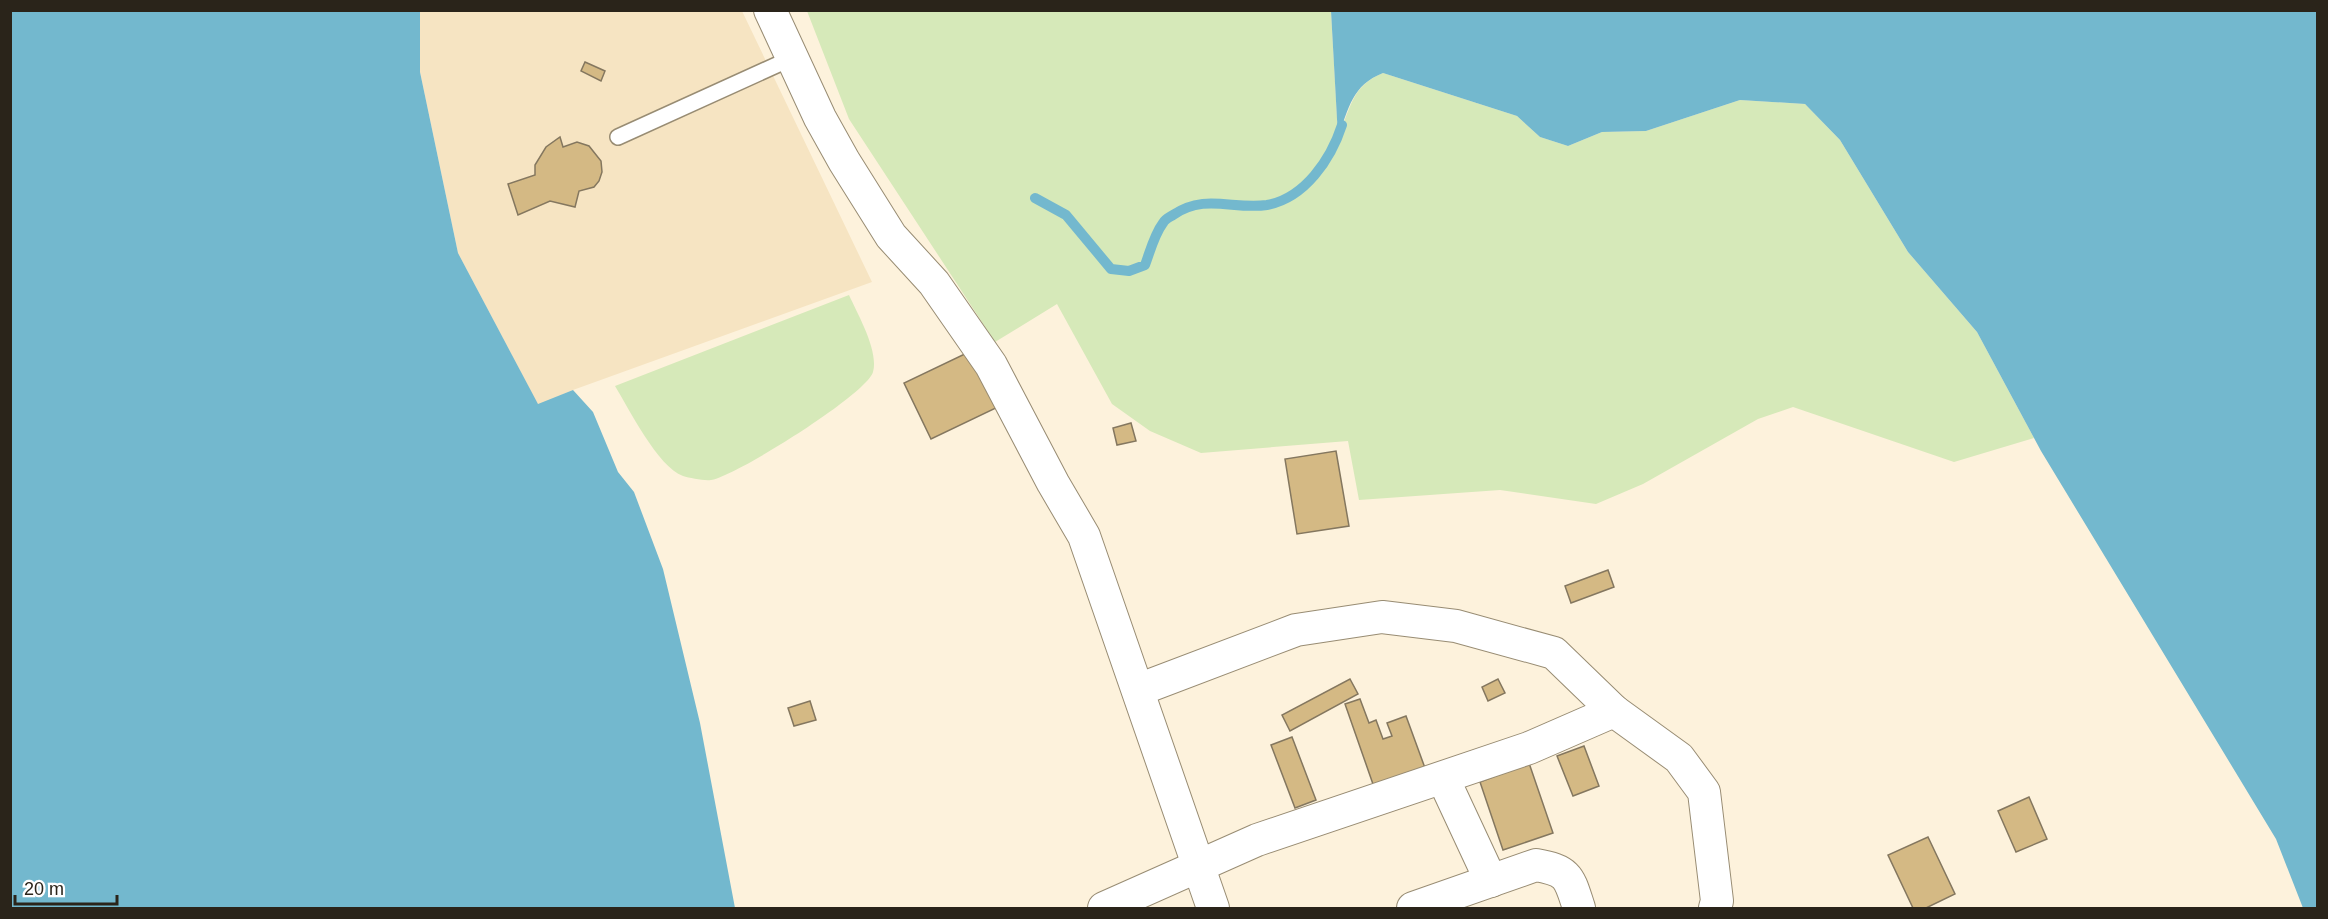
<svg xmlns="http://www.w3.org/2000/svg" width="2328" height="919" font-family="Arial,sans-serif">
  <rect width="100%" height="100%" fill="#fdf2dc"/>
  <polygon fill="#f6e4c2" points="420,11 742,11 872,282 573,390 538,405 458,253 420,72"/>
  <g fill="#d6e9b9">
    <path d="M807,11H1331L1338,135C1352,107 1351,86 1383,73L1517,116L1540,137L1568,146L1602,132L1646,131L1740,100L1805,104L1840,140L1908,252L1977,332L2034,438L1954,462L1793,407L1758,419L1643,484L1596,504L1500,490L1359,500L1348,441L1201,453L1150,431L1112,404L1057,304L995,342L849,119Z"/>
    <path d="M849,295C858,315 879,351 873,372C867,394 736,476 711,480C704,481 690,478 683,476C658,467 629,409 615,386Z"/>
  </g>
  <g fill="#73b8ce">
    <polygon points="10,11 420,11 420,72 458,253 538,404 573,390 593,412 618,472 634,492 663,569 700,723 735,908 11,908"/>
    <path d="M1331,11H2317V908H2303L2276,839L2041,451L1977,332L1908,252L1840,140L1805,104L1740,100L1646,131L1602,132L1568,146L1540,137L1517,116L1383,73C1352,85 1349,108 1338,137Z"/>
  </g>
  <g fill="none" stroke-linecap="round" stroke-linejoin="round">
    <path stroke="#73b8ce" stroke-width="10" d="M1035,198L1066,215L1111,269L1129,271L1145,265C1150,252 1154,235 1163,223C1165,219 1170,217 1173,215C1205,193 1233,210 1267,205C1305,198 1331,159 1342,125"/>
  </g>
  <g fill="#d4b984" stroke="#84775f" stroke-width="1.5">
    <polygon points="585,62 605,71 601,81 581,71"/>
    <polygon points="560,137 563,147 577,142 589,146 601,161 602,172 599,181 594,187 579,191 575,207 550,201 518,215 508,184 535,175 535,165 546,147"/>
    <polygon points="971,351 998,407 931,439 904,383"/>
    <polygon points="1131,423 1136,441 1117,445 1113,428"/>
    <polygon points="1336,451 1349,526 1297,534 1285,459"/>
    <polygon points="1608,570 1614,587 1571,603 1565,586"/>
    <polygon points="1350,679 1358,694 1290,731 1282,715"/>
    <polygon points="1498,679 1505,693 1488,701 1482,687"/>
    <polygon points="1360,699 1369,723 1376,720 1383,739 1392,736 1387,723 1406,716 1425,768 1374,787 1345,704"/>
    <polygon points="810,701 816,720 794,726 788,708"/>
    <polygon points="1292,737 1316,800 1295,808 1271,745"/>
    <polygon points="1584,746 1599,786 1573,796 1557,756"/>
    <polygon points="1529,763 1553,833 1503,850 1480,782"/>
    <polygon points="2029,797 2047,839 2016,852 1998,811"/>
    <polygon points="1928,837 1955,894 1926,908 1913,908 1888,855"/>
  </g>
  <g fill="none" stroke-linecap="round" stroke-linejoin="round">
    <defs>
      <polyline id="lane" points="618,137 792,58"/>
      <g id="street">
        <polyline points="770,10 820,118 844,161 891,236 934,283 991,365 1053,483 1084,536 1213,908"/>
        <polyline points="1138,690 1296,630 1382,617 1456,626 1554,653 1614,711 1679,758 1704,792 1717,901 1715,908"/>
        <polyline points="1443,778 1491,881"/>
        <polyline points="1104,908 1257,840 1529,748 1614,711"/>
        <path d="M1413,908L1536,865C1570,871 1569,878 1579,908"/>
      </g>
    </defs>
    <use href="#lane" stroke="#988c73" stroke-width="18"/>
    <use href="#street" stroke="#988c73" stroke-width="34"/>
    <use href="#lane" stroke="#fff" stroke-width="15"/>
    <use href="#street" stroke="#fff" stroke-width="32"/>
  </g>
  <rect width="2328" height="919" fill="none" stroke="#2a241a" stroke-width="24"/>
  <path d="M15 895v9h102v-9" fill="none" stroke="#2a241a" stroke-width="3"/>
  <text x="24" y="895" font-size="18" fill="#2a241a" stroke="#ffffff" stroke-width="4.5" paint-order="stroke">20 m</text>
</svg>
